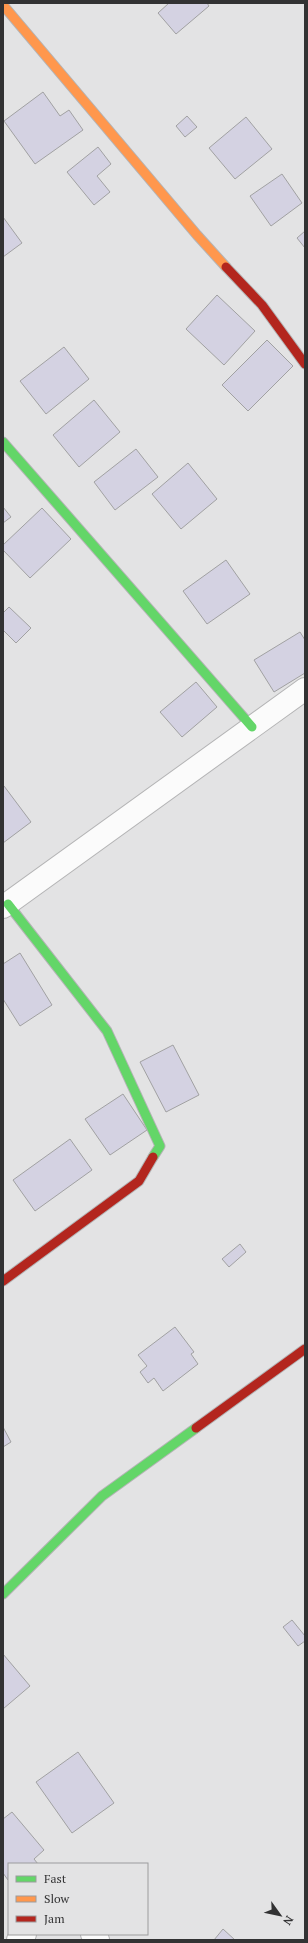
<svg xmlns="http://www.w3.org/2000/svg" width="308" height="1943" font-family="'PT Serif',serif">
  <rect width="100%" height="100%" fill="#e3e3e4"/>
  <g fill="#d4d2e2" stroke="#a1a1a2">
    <polygon points="169,3 207,3 209,6 176,34 158,13"/>
    <polygon points="43,92 60,116 69,110 83,130 35,164 4,121"/>
    <polygon points="187,116 197,127 185,137 176,126"/>
    <polygon points="246,117 272,149 235,179 209,148"/>
    <polygon points="98,147 111,164 97,176 110,192 94,205 67,172"/>
    <polygon points="282,174 302,203 271,226 250,196"/>
    <polygon points="3,217 22,243 3,257"/>
    <polygon points="305,231 305,248 297,238"/>
    <polygon points="217,295 255,331 224,365 186,329"/>
    <polygon points="267,340 293,366 248,411 222,385"/>
    <polygon points="64,347 89,379 46,414 20,381"/>
    <polygon points="94,400 120,432 79,467 53,435"/>
    <polygon points="136,449 158,477 115,510 94,482"/>
    <polygon points="188,463 217,499 181,529 152,494"/>
    <polygon points="3,507 11,517 3,523"/>
    <polygon points="42,508 71,539 30,578 3,550 3,545"/>
    <polygon points="226,560 250,594 207,624 183,591"/>
    <polygon points="9,607 31,628 16,643 3,630 3,613"/>
    <polygon points="300,632 305,640 305,673 274,692 254,660"/>
    <polygon points="196,682 217,707 182,737 160,712"/>
    <polygon points="4,786 31,822 3,843 3,787"/>
    <polygon points="20,953 52,1005 20,1026 3,999 3,964"/>
    <polygon points="173,1045 199,1095 166,1112 140,1062"/>
    <polygon points="123,1094 147,1130 110,1155 85,1119"/>
    <polygon points="70,1139 92,1170 35,1211 13,1180"/>
    <polygon points="240,1244 246,1252 229,1267 222,1259"/>
    <polygon points="175,1327 194,1352 191,1354 198,1364 163,1391 154,1378 148,1383 140,1372 147,1366 138,1355"/>
    <polygon points="3,1427 11,1442 3,1447"/>
    <polygon points="292,1620 305,1636 305,1641 298,1646 283,1627"/>
    <polygon points="3,1654 30,1686 3,1709"/>
    <polygon points="78,1752 114,1803 72,1833 36,1782"/>
    <polygon points="12,1812 44,1850 34,1859 38,1864 9,1864 8,1880 3,1873 3,1819"/>
    <polygon points="223,1929 235,1940 214,1940"/>
  </g>
  <g fill="none" stroke-linecap="round" stroke-linejoin="round">
    <defs>
      <g id="street">
        <polyline points="3,907 305,689"/>
        <polyline points="92,1934 98,1940"/>
        <polyline points="18,1940 25,1934"/>
      </g>
      <g id="fast">
        <polyline points="3,442 252,727"/>
        <polyline points="8,904 107,1031 160,1146 153,1157"/>
        <polyline points="3,1594 102,1496 196,1428"/>
      </g>
      <polyline id="slow" points="3,5 197,235 226,267"/>
      <g id="jam">
        <polyline points="226,267 262,305 305,364"/>
        <polyline points="3,1281 139,1181 153,1157"/>
        <polyline points="196,1428 305,1349"/>
      </g>
    </defs>
    <use href="#street" stroke="#b4b4b5" stroke-width="24"/>
    <use href="#fast" stroke="#b4b4b5" stroke-width="11"/>
    <use href="#slow" stroke="#b4b4b5" stroke-width="11"/>
    <use href="#jam" stroke="#b4b4b5" stroke-width="11"/>
    <use href="#street" stroke="#fbfbfb" stroke-width="22"/>
    <use href="#fast" stroke="#63d668" stroke-width="9"/>
    <use href="#slow" stroke="#ff974d" stroke-width="9"/>
    <use href="#jam" stroke="#b3261e" stroke-width="9"/>
  </g>
  <rect width="308" height="1943" fill="none" stroke="#323233" stroke-width="8"/>
  <rect x="8" y="1863" width="140" height="72" fill="#e3e3e4" stroke="#9c9c9d"/>
  <rect x="16" y="1876" width="20" height="6" fill="#63d668" stroke="#9c9c9d"/>
  <text x="44" y="1883" font-size="12" fill="#323233">Fast</text>
  <rect x="16" y="1896" width="20" height="6" fill="#ff974d" stroke="#9c9c9d"/>
  <text x="44" y="1903" font-size="12" fill="#323233">Slow</text>
  <rect x="16" y="1916" width="20" height="6" fill="#b3261e" stroke="#9c9c9d"/>
  <text x="44" y="1923" font-size="12" fill="#323233">Jam</text>
  <g transform="translate(280 1915) rotate(123)" stroke="#e3e3e4" stroke-width="3" paint-order="stroke">
  <path d="M0-3L7 15L0 10L-7 15Z" fill="#323233"/>
  <text y="-6" font-size="11" font-weight="bold" text-anchor="middle" fill="#323233">N</text>
  </g>
</svg>
